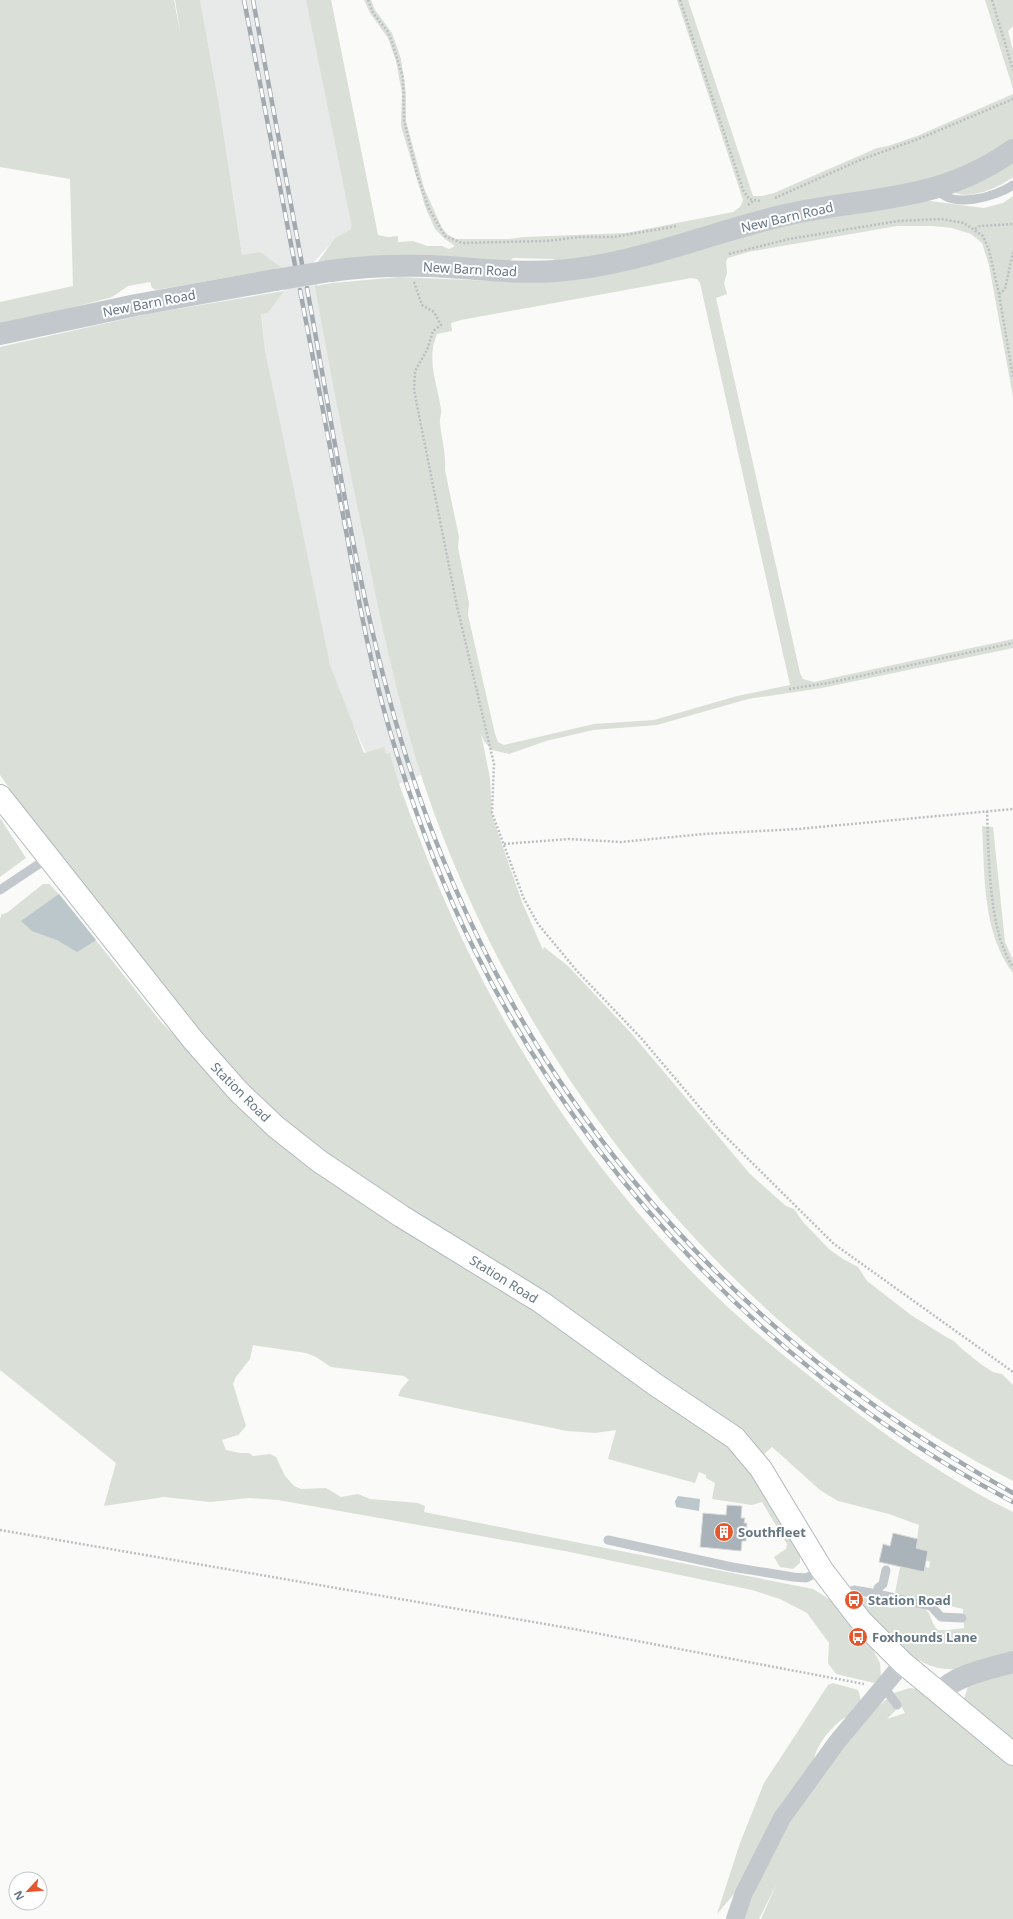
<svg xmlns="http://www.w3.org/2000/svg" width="1013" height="1919" font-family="'Noto Sans',sans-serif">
  <rect width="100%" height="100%" fill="#fafaf8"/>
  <polygon fill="#e8e9e9" points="200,0 307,0 354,231 336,238 312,264 453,762 384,790 348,715 330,665 320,625 265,350 261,313 268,313 284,291 282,269 242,255 219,104"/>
  <g fill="#dadfd7" fill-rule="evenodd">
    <polygon points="0,0 174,0 181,37 175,0 200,0 219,104 242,255 260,252 282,268 156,290 152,288 150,282 128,286 112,297 0,327 0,302 73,286 70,179 0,167"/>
    <polygon points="306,0 331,0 378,235 388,237 398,236 398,242 413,241 427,246 442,246 449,249 455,246 445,239 435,229 425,206 401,126 402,93 396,61 388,38 370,13 364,0 371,0 375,10 392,33 401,59 406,93 406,121 424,188 442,228 448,235 456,239 509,239 524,237 626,233 733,212 740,207 743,200 677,0 688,0 753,196 762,196 774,193 877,148 888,146 917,136 1013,94 1013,141 969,169 609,257 555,262 554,259 513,258 509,262 317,263 335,238 350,230 352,227"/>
    <polygon points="985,0 1013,0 1013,26 1008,31 1013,51 1013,89"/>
    <path d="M1013,160V177C1002,186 970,200 956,193L955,191Z"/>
    <path d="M1013,196V397L989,265L982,243L971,234L952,228L933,226H897L748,252L728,258L726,261L727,273L724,283L727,294L716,298L800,673L803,679L814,682L1013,639V648L822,688L748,699L657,725L593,730L546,741L509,754L492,750L484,741L481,734L490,778L492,816L522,902L543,950L544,947L568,966L631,1033L750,1174L786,1206L794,1209L803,1222L829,1249L843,1259L858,1267L867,1281L911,1315L946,1337L954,1341L962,1349L982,1365L993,1372L1002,1374L1013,1385V1481C744,1343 536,1093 433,810C402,724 383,632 365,543C347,457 330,372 315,286L332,283L399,277L493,281L784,223L922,200L984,208L1003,203ZM691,278L697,279L700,283L790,685L737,696L654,720L594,724L504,745L498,742L495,734L468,615L469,603L458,547L459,537L445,470C446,454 442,440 440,424C439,419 442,414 441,409C437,383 426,359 437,334L452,331L451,323L461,320Z"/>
    <path d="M284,291L268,313L261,314L265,350L330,665L364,753L384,747L386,754L390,753C399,789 414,823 427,858C491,1020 586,1169 711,1291C750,1329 792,1363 835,1396C890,1439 950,1481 1013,1512V1655C995,1660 975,1667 956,1669C914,1673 883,1628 856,1602L863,1597C871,1599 877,1605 886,1607C900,1610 909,1600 925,1609C932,1614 931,1625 938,1630H949L964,1628L963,1609L895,1593L900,1567L924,1572L925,1567L929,1568L930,1562L926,1560L928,1551L916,1548L919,1525L889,1514L838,1501L820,1490L772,1447L761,1457L403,1211L245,1093L29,816L0,775V347L147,314Z"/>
    <polygon points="0,818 26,858 0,877"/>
    <path d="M982,826L993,827L1005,942L1013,960V973C982,932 985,876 982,826Z"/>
    <polygon points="43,884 49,884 59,894 161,1022 210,1072 421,1235 732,1442 800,1549 800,1563 793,1569 780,1567 774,1557 786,1549 787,1544 762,1502 752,1505 712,1499 715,1483 706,1478 706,1475 699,1472 695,1483 608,1459 616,1430 595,1433 567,1431 398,1396 401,1389 409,1380 404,1376 331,1367 316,1357 306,1353 253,1345 250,1359 236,1377 233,1384 246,1426 238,1435 222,1440 226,1450 240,1453 249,1453 253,1456 270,1454 276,1457 285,1476 294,1486 301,1489 326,1488 341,1497 358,1494 370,1499 418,1503 425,1506 424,1512 813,1589 834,1602 857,1633 854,1635 858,1641 861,1639 865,1644 869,1642 880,1663 881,1678 874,1683 836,1674 828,1663 829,1643 807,1613 780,1599 752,1590 565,1551 278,1500 249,1498 210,1502 164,1497 104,1506 116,1463 0,1370 0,919 1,915 8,912"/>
    <polygon points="1013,1666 1013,1745 964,1699 968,1686"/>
    <path d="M833,1683L858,1690C861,1697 862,1705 856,1711C852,1715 845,1717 840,1721C828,1731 817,1745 814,1759L746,1880L717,1914L740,1843L764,1783L828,1685Z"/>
    <polygon points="910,1688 918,1689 1013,1762 1013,1919 761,1919 777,1883 759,1919 744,1919 758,1882 799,1802 876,1708 888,1698 896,1710 887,1719 905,1713 894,1693"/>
  </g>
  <g fill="#bbc7cb">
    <polygon points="59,894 96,940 77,952 57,940 32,931 21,921"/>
    <polygon points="678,1496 700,1499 699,1511 676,1507 675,1501"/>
  </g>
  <g fill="#aab3b9" stroke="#dcdcda">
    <polygon points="727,1505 742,1506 741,1518 745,1518 744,1523 747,1523 746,1541 742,1541 741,1551 700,1547 703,1513 726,1515"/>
    <polygon points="893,1533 918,1539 916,1548 928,1551 924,1572 879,1562 883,1544 890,1546"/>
  </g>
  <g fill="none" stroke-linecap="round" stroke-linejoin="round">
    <defs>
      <polyline id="secondary" points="0,796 193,1040 239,1092 276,1127 319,1161 401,1216 541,1302 656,1385 735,1438 761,1469 822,1570 861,1621 903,1663 1013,1754"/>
    </defs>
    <use href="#secondary" stroke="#b3babf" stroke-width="24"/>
    <g stroke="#bbbfc2" stroke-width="2.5" stroke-dasharray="2 2" stroke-linecap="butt">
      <polyline points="368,0 373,13 388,32 393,45 403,78 404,120 417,174 429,209 445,236 462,243 547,241 578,237 614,237 677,226"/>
      <polyline points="680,0 743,190 749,199 760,201"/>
      <polyline points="992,0 1013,70"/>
      <polyline points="775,198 860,160 921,138 1013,99"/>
      <polyline points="748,205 753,201"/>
      <polyline points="975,229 980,226 1013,224"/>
      <polyline points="729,254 789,239 898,221 941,219 964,223 983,236 989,250 999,294 1013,377"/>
      <polyline points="414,282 422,305 434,312 441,325 433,331 427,350 415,371 414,390 457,606 494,764 492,813 524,899 538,924 577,971 641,1038 718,1129 834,1244 1013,1372"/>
      <polyline points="999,294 1005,289 1013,252"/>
      <polyline points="789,689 828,683 1013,643"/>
      <path d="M987,811C989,855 988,930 1013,967"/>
      <polyline points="504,844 569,839 621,842 704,834 798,829 1013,809"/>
      <polyline points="0,1530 574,1629 864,1684"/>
    </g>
    <g stroke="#c3c8cc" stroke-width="9">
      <path d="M937,188C950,210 996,197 1013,185"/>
      <polyline points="0,890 48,858"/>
      <polyline points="608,1540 732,1567 793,1577 806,1578 822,1570"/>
      <polyline points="877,1594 931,1606 941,1617 962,1618"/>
      <polyline points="842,1597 854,1590 877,1594 878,1588 883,1584 886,1570"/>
      <polyline points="884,1687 897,1705"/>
    </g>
    <polyline stroke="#c3c8cc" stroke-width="18" points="735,1919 744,1893 782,1818 837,1742 903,1663"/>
    <g stroke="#c3c8cc" stroke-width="22">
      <path d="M330,271C364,266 398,265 432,266C473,268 514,274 555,271C633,266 706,234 781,216C866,196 938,204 1013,150"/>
      <polyline points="0,334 136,305 275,280"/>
      <path d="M940,1693C954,1675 992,1668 1013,1662"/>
    </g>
    <use href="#secondary" stroke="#fff" stroke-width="22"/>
    <defs>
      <g id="rail">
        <polyline points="244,0 295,265"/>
        <polyline points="253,0 302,264"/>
        <path d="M307,288C335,439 357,593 401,740C501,1071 711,1326 1013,1493"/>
        <path d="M300,290C315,372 331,454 347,536C359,604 372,672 392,738C414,811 441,883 475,951C592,1185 781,1380 1013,1502"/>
      </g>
    </defs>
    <use href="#rail" stroke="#a2aab0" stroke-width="4.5"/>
    <use href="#rail" stroke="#fff" stroke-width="3" stroke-dasharray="9" stroke-linecap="butt"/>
    <polyline stroke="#c3c8cc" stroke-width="22" points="275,280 330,271"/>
  </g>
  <defs>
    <symbol id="building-disc" viewBox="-11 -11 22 22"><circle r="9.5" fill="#e4572e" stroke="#fff"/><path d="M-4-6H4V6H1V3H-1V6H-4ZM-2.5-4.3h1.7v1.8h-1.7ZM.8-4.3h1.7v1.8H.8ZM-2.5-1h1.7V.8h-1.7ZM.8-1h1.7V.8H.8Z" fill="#fff"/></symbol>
    <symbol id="bus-disc" viewBox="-11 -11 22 22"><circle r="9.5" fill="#e4572e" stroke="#fff"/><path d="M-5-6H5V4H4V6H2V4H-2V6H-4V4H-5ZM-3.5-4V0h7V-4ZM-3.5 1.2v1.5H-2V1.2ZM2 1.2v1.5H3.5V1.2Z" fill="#fff"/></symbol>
  </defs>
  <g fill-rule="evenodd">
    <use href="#building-disc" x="713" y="1521" width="22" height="22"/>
    <use href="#bus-disc" x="843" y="1589" width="22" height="22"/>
    <use href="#bus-disc" x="847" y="1626" width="22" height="22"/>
  </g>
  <g text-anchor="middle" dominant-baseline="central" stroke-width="4" stroke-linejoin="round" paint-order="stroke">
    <g font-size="13" fill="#657683" stroke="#fff">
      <text transform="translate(787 217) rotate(-13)">New Barn Road</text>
      <text transform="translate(470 269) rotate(3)">New Barn Road</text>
      <text transform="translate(149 303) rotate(-11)">New Barn Road</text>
      <text transform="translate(241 1092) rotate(45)">Station Road</text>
      <text transform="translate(504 1279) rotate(32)">Station Road</text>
    </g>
    <g font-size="13" font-weight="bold" fill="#657683" stroke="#fff" text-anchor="start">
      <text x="738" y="1532">Southfleet</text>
      <text x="868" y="1600">Station Road</text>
      <text x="872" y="1637">Foxhounds Lane</text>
    </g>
  </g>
  <g transform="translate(28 1891) rotate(244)"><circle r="19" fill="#ffffff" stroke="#c1c8cd"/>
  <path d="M0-3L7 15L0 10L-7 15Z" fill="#e4572e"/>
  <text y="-6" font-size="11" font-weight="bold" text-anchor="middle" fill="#657683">N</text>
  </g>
</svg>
